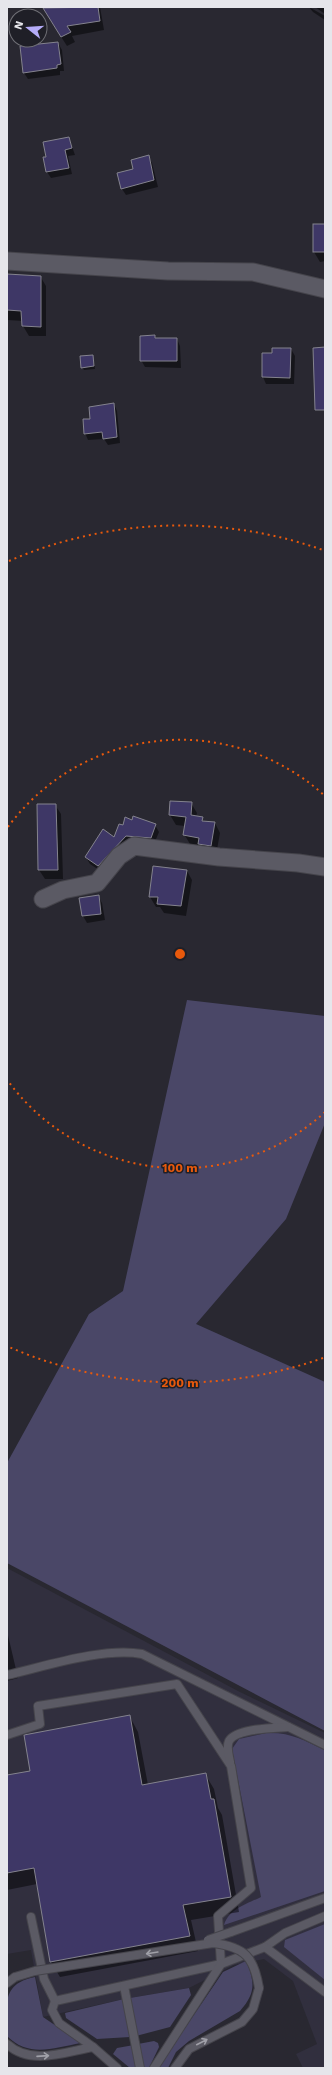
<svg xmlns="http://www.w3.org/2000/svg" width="332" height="2075" font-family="'Work Sans',sans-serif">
  <rect width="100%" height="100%" fill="#292831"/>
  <polygon fill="#312f3e" points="7,1568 238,1691 325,1733 325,2068 303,2068 296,2054 317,2044 293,1981 264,1959 234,1965 189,1988 124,1999 43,2017 31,1950 7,1954"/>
  <g fill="#4a4767">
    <polygon points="187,1000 325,1016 325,1123 286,1219 196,1324 325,1382 325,1731 7,1563 7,1463 89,1314 123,1291"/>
    <path d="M266,1733C291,1732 303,1740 325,1750V1891L224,1925C229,1909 247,1904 261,1897L232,1749L239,1739Z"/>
    <polygon points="325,1924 325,1980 284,1947 285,1940"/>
    <path d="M246,1961C255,1982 256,1993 240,2011L189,2041L176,2052L168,2068H158L223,1972Z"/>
    <path d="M35,1977L43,2017L81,2043C53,2048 29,2058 7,2036C7,2006 0,1984 35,1977Z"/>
    <polygon points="189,1988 191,1995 170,2027 136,2036 130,1998"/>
    <polygon points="124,1999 130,2037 97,2039 66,2018 65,2013"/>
    <polygon points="154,2041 158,2043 159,2047 149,2068 142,2068 138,2044"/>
    <polygon points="134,2045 137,2068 130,2068 113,2054 117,2048"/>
  </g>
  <g fill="#0007">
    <polygon points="53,7 100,7 104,30 72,36 75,42 67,46 49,18"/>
    <polygon points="309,7 325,16 325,20 313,12"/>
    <polygon points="315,7 325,7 325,14"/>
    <polygon points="58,43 62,50 64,71 60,71 60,75 28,79 24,73"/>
    <polygon points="69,138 75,155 68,156 72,174 51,178 47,172 47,158"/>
    <polygon points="148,156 152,163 158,187 126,195 122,189 119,174 134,170"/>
    <polygon points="325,225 325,261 320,262 314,252"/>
    <polygon points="7,275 40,276 46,286 46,336 29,336 23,326 23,321 7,320"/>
    <polygon points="155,336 156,339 177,339 180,346 181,368 145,367 141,360"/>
    <polygon points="291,349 295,356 294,384 266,384 263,377 273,354"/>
    <polygon points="93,356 95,369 84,370 82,367"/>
    <polygon points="114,404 117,411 120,443 108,445 104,439 88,440 85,433 91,420"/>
    <polygon points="191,803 197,813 196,817 202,818 204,822 215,823 220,833 216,855 200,846 190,844 184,834 185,826 176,825 170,815"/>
    <polygon points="55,805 61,814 63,879 45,879 39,870"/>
    <polygon points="132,821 155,825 159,832 154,844 102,872 90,864 86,857 115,839 123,826"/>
    <polygon points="187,871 192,880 186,916 164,913 160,907 156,907 150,897"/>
    <polygon points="98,896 102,903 105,920 87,923 83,916 80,899"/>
    <polygon points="7,1631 18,1678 7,1681"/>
    <polygon points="130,1717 138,1732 148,1785 205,1774 214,1789 218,1808 222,1815 239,1912 191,1920 198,1951 60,1977 51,1962 37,1884 7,1890 7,1776 31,1772"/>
  </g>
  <g fill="#3e3766" stroke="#84838e">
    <polygon points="98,7 100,21 67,26 71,32 61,37 43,8"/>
    <polygon points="58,42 61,64 57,65 57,68 23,73 20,46"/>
    <polygon points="69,137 72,148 65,150 69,168 46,172 43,157 46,157 43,142"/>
    <polygon points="149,155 154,180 121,189 117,173 133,169 131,160"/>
    <rect x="313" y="224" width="12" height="28"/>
    <polygon points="7,274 41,276 41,327 22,326 21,311 7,310"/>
    <polygon points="155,335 155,338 177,338 177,361 140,361 140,336"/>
    <polygon points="325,347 325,410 315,410 313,348"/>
    <polygon points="272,348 291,348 290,378 262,377 262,353 272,353"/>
    <polygon points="93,355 94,366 81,368 80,356"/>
    <polygon points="114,403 117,437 103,439 102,432 84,434 83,419 90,419 89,407"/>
    <polygon points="170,801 192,802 191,815 203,817 202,821 215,822 211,846 198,844 199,838 183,835 186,817 169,815"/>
    <polygon points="37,804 56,804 58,870 38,870"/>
    <polygon points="133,816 156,824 151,838 126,836 98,866 85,857 103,829 114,837 119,824 123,825 125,817 132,820"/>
    <polygon points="153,866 187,870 181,906 157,904 158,897 149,897"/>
    <polygon points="99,895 101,914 82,916 79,898"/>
    <polygon points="130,1715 142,1785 206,1773 211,1799 214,1799 231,1897 183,1905 190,1936 50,1962 34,1868 7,1873 7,1775 30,1771 24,1735"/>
  </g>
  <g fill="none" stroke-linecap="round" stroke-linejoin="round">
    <defs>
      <g id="service">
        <path d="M7,1675C46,1666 104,1647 142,1654L325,1745"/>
        <polyline points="7,1735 40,1724 38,1706 177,1684 231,1766 251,1888 218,1916 221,1964 55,2001 52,2010 59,2023 93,2047"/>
        <path d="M230,1762C229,1756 226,1747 229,1741C236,1728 275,1728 288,1727"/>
        <polyline points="31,1917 44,1979 55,2001"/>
        <polyline points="231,1932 325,1898"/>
        <polyline points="265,1947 285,1933 325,1916"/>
        <polyline points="7,1983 15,1977"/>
        <polyline points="124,1986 140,2068"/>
        <path d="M7,2044C31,2066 65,2052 93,2047L117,2068"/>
        <polyline points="154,2068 221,1964 265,1947 325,1992"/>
        <polyline points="175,2068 189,2049 242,2022 253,2009 259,1988"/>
      </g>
      <g id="minor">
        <polyline points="7,261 168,271 253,272 325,289"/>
        <polyline points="43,899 63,890 97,883 119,856 134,846 219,857 298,863 325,867"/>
      </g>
    </defs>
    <use href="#service" stroke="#45444b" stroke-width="10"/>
    <use href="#minor" stroke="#45444b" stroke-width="19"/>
    <use href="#service" stroke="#5b5a64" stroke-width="8"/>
    <use href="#minor" stroke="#5b5a64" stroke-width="17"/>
    <defs>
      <g id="service-bridge">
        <polyline points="208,1940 231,1932"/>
        <path d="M15,1977L35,1971L213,1943C245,1947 254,1957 259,1988"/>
      </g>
    </defs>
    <use href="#service-bridge" stroke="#45444b" stroke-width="10" stroke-linecap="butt"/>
    <use href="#service-bridge" stroke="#5b5a64" stroke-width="8"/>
  </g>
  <defs><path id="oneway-shaft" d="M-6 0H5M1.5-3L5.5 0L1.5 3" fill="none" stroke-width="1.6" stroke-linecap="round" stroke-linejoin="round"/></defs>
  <g stroke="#a0a0a8">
    <use href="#oneway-shaft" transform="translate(152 1953) rotate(171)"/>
    <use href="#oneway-shaft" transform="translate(202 2042) rotate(-27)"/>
    <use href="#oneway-shaft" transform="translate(43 2056) rotate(-4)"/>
  </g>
  <g fill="none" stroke="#e8590c" stroke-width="2" stroke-dasharray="2 4">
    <path d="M325 1112A214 214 0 0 1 8 1081M8 827A214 214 0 0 1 325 796"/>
    <path d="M323 1358A429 429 0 0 1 9 1347M9 561A429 429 0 0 1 323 550"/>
  </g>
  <circle cx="180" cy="954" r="6" fill="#e8590c" stroke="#1f1f27" stroke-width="2"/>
  <g font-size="12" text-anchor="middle" font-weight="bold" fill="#e8590c" stroke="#1f1f27" stroke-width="3" stroke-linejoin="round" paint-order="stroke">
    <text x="180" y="1172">100 m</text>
    <text x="180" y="1387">200 m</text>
  </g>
  <rect width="332" height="2075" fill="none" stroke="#e6e6eb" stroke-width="16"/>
  <g transform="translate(28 28) rotate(287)"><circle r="19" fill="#1f1f27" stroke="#6f6f75"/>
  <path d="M0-3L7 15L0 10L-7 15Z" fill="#b5acf8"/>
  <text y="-6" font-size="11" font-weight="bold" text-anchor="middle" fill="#e6e6eb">N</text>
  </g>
</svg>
